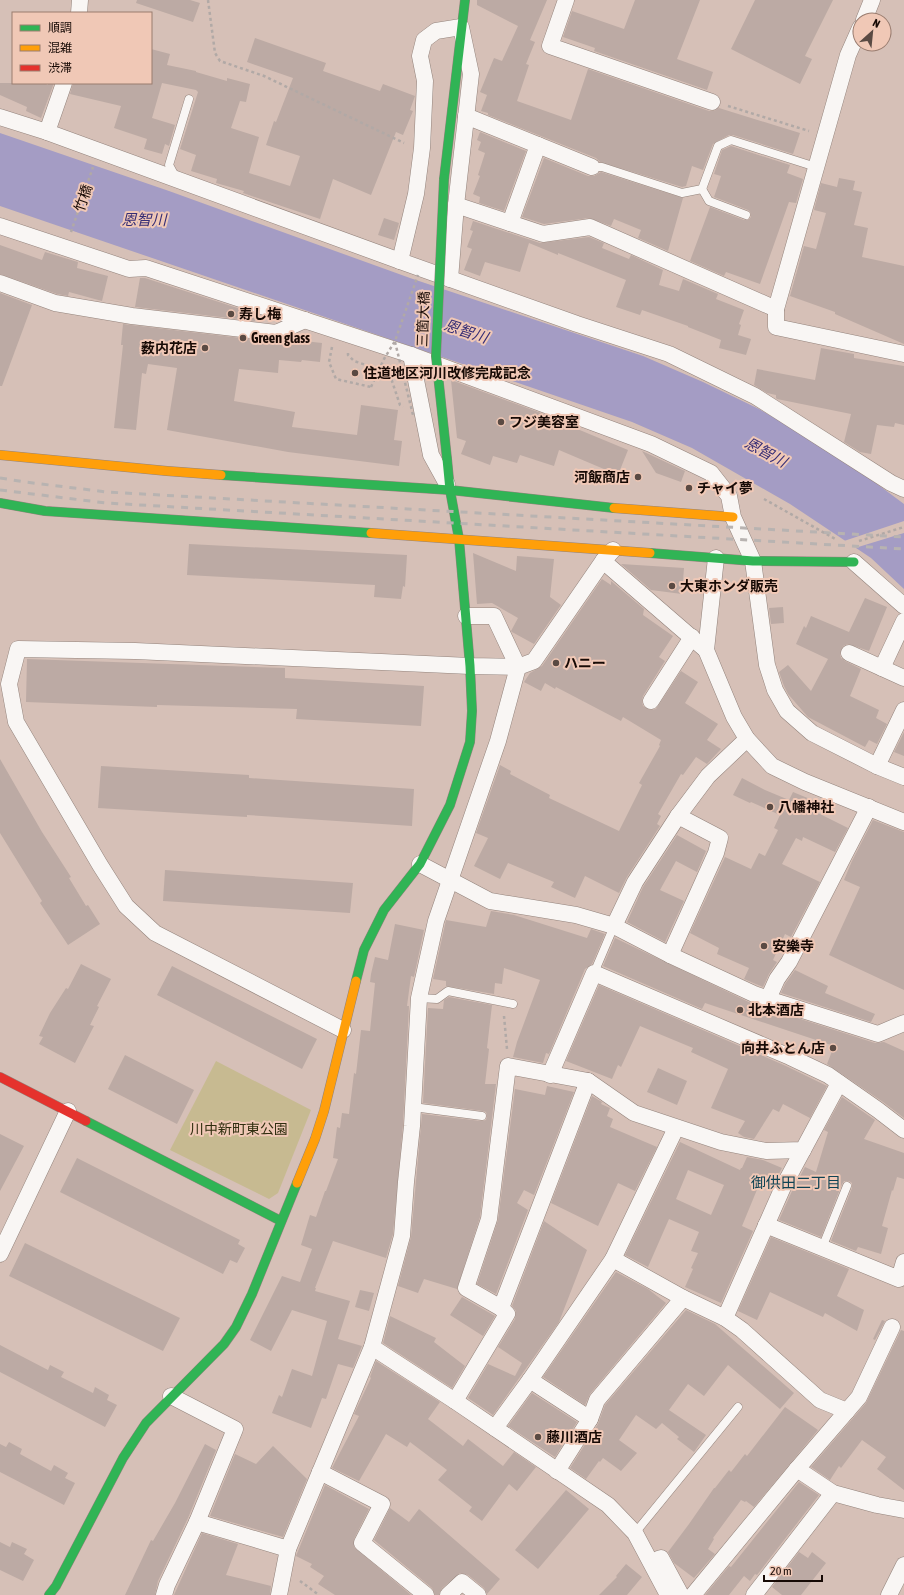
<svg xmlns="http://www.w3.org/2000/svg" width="904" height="1595" font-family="'Asap Condensed','Noto Sans JP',sans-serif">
  <rect width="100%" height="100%" fill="#d6c0b7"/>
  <polygon fill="#c7ba91" points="216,1061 311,1110 278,1193 269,1199 170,1150"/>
  <polygon fill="#a49cc4" points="0,133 169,191 410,278 643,356 703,382 759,409 841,457 904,504 904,589 871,558 790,504 692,448 632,422 0,206"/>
  <polygon fill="#d6c0b7" points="904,521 904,533 855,548 844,541"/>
  <g fill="#bcaaa4" fill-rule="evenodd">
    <polygon points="137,0 190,0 200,3 193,22 136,3"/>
    <polygon points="477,0 547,0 530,40 535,42 526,64 529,65 517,101 571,120 588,69 709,111 714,111 719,108 800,133 793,154 733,135 729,135 713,144 703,170 692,166 686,186 682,187 600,162 596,158 488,115 488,113 481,111 487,95 480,92 494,58 502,61 518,26 477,5"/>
    <polygon points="635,0 700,0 677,59 713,72 707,90 594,51 595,48 563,37 572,11 624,29"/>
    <polygon points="755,0 833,0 805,56 812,59 800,84 731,49"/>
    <polygon points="255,38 326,63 323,71 380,91 383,84 415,96 410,110 413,111 403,135 396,132 371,195 333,179 320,219 243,193 244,191 216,183 217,179 191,171 196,155 180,149 198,92 196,90 162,83 152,118 175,125 169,146 165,144 162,154 144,149 147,139 114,128 121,106 70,94 73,83 151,83 151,49 170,54 167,65 196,71 196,72 227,81 227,78 250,84 246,102 240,101 231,128 259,137 249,173 290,186 300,156 266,145 274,121 276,122 293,78 247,62"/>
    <polygon points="0,83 44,83 48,85 48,83 54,83 41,118 26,111 27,107 0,95"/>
    <polygon points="480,132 526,151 504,211 479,203 480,197 473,194 480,176 478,175 485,153 478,150 481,142 477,140"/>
    <polygon points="731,146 790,165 787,173 803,179 796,203 789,202 760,284 726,272 724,276 690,261 710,207 744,220 749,219 751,217 750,212 748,210 714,197 721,176 714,174 722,150"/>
    <polygon points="544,158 588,176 594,176 601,172 683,198 668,251 638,238 641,230 614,219 611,226 589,218 544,224 522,217"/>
    <polygon points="839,178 855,181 853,190 862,192 854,225 868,228 862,257 904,266 904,344 835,314 835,312 790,296 804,246 816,249 826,213 814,210 821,183 837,187"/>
    <polygon points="384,218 399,223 394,240 378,235"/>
    <polygon points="473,221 540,243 589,237 604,243 602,248 629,259 631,255 663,270 659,285 679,291 683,279 718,294 716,299 744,310 739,324 741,325 738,335 751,339 746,355 719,348 721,340 688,327 688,326 642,310 640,315 616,307 626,280 558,253 558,255 529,243 520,272 485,262 480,276 464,270 472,249 467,247 473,231 470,230"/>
    <polygon points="0,245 42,260 45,252 78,262 77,268 108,276 102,301 69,292 68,296 57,294 0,274"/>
    <polygon points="140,278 145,278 256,314 255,321 135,307"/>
    <polygon points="0,293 32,305 2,386 0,386"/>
    <polygon points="123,324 275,342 286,339 322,343 320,362 302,360 301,362 279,360 278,373 239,369 234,401 295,412 292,427 357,435 361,405 398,410 394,440 402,441 399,466 288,452 167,430 177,368 148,364 146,374 142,373 136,430 114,428 123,345 121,345"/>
    <polygon points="821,348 854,354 854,358 904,366 904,425 895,423 894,427 877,425 871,454 860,452 844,442 851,414 777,399 776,398 776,395 767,393 754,385 757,369 815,380"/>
    <polygon points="451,380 571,424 570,426 628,450 618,475 559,450 554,466 520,455 517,463 493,456 490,465 461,454 466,441 457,438"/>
    <polygon points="642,451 685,471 681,482 656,473"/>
    <polygon points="189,544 407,555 405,587 403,586 401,599 374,597 375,585 187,575"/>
    <polygon points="473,553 516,571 517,556 554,559 550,597 561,605 534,644 512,632 511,631 518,618 492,603 477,604"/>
    <polygon points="621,564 684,568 682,594 651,590"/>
    <polygon points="602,579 611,585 611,581 644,609 643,615 673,636 659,657 665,661 643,696 642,701 643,706 650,710 656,709 681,671 698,682 685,703 718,724 707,740 721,749 707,764 696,757 683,775 681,774 658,814 661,816 657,824 660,826 627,877 619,893 585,876 575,898 551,887 554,882 508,863 500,879 474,866 488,838 476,833 500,765 511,771 510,774 550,795 549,798 619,831 642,785 639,783 660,746 659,745 661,740 623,717 621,721 556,687 555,689 545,683 541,691 524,682 530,673 542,666"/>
    <polygon points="865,598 887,607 869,651 848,644 843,646 840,654 841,658 845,661 861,669 850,696 879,710 876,718 887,724 877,744 869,740 865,747 808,717 788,694 784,686 779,672 788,665 811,691 828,659 796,644 804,626 806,628 811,616 849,632"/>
    <polygon points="783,607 784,623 771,624 769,608"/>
    <polygon points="27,659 285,668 285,678 424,686 421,726 296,719 297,709 157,705 157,707 26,702"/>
    <polygon points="904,732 904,756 894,752"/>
    <polygon points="0,759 42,832 71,877 69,878 86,906 88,905 100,924 68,945 40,903 42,901 0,833"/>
    <polygon points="101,766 249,775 249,778 414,789 412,826 247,815 247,817 98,808"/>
    <polygon points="742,778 765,790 789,800 793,792 822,804 818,813 848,828 835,852 803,837 802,841 796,838 782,864 820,882 791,937 785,934 773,960 777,962 769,974 763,987 744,979 749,968 717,954 719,948 690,933 725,857 751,869 759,853 765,856 778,830 774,828 780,815 751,802 750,803 733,795"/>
    <polygon points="873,820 904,832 904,990 829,955 860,887 844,880 852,861"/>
    <polygon points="677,835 706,851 697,872 676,861 660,890 684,901 665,942 627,922 643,887"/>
    <polygon points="165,870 353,883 350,913 163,901"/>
    <polygon points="491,911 514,915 587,938 591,929 605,934 592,964 585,969 549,1054 546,1053 543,1063 513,1057 517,1042 540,980 504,968 502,984 495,983 494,994 446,986 446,981 433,979 446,920 486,927"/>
    <polygon points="395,924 424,930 414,977 411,976 407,1006 409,1006 403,1125 393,1234 386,1258 333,1241 315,1288 316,1288 315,1291 350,1301 338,1339 362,1346 353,1368 338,1364 326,1399 322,1398 311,1428 272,1413 279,1395 282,1397 292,1369 312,1376 327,1321 292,1310 271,1351 250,1340 282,1276 300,1282 312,1249 301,1245 310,1215 316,1217 325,1191 326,1191 338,1159 333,1158 337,1127 340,1128 342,1113 349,1114 354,1073 356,1074 361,1030 370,1031 375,983 370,982 371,974 375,957 388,960"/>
    <polygon points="615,938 751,1003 875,1043 884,1042 904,1051 904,1118 883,1102 827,1064 834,1046 705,1003 702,1009 603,966"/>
    <polygon points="81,964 111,979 97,1006 99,1007 90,1025 94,1026 75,1063 39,1044 43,1037 39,1036 50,1013 66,988 68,989"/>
    <polygon points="172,966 317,1039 302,1069 157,995"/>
    <polygon points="795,970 828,986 825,993 875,1014 871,1022 781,993 785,984"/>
    <polygon points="599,985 786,1066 827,1086 810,1118 783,1104 779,1112 773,1109 754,1139 744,1137 738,1133 745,1121 711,1108 728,1069 691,1052 693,1048 640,1026 621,1067 618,1065 612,1079 566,1061"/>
    <polygon points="449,997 492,1005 487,1048 489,1049 485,1084 496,1084 480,1217 457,1289 424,1279 418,1293 398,1286 411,1237 422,1114 481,1121 486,1120 487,1116 486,1112 483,1111 423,1103 428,1008 443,1009 444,1000"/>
    <polygon points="125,1055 194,1090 177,1124 108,1089"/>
    <polygon points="658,1068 687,1081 677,1105 647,1092"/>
    <polygon points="547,1086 574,1092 534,1195 524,1190 517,1203 528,1210 496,1294 477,1284 498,1220 515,1089 545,1095"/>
    <polygon points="592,1096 602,1102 601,1104 610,1108 607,1116 613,1119 610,1127 657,1147 635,1191 618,1183 598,1226 551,1203"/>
    <polygon points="842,1097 875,1120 864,1139 904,1153 904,1179 897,1177 893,1191 892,1190 882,1226 888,1228 881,1254 858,1247 856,1251 831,1241 852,1188 852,1183 849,1181 844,1181 842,1184 821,1237 779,1220 792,1191 805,1167 816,1172 828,1132 824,1130"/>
    <polygon points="0,1134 24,1146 0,1191"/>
    <path d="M680,1142L740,1170L741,1168H742L747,1157L763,1160L782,1168L773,1185L761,1180L742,1226L753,1231L721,1303L685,1287L693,1269L691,1268L698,1253L691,1251L699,1232L669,1219L648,1267L625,1255ZM688,1170L724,1185L711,1215L676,1199Z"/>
    <polygon points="77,1158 240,1240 238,1244 245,1248 237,1263 230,1260 223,1274 60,1192"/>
    <polygon points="544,1221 587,1250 559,1322 493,1415 468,1398 488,1364 515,1376 522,1363 498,1347 515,1319 516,1311 512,1306"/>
    <polygon points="771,1237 849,1269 837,1296 864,1310 857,1331 825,1313 823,1317 770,1292 757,1320 738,1311"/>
    <polygon points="25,1243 180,1318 163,1351 9,1276"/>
    <polygon points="616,1272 648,1289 666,1303 590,1394 585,1405 543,1377"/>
    <polygon points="360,1290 374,1293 369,1311 355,1307"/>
    <polygon points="462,1297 495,1316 483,1336 450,1315"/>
    <polygon points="686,1310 715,1324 794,1393 780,1409 728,1365 704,1396 688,1384 669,1410 706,1435 694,1452 677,1439 679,1437 662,1423 656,1429 636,1415 619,1440 637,1453 621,1471 603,1458 600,1462 599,1461 586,1479 570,1468 598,1424 605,1405"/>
    <polygon points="390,1316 436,1338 434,1342 465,1366 452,1388 383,1343"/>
    <polygon points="882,1320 885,1321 875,1340 873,1339"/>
    <polygon points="901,1330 904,1331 904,1490 877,1469 886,1457 862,1440 841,1468 839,1466 830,1480 811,1467 866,1403"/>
    <polygon points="0,1345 48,1370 50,1365 64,1372 61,1377 93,1393 95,1387 109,1395 107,1400 117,1405 105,1427 0,1372"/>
    <polygon points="376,1361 440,1402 428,1419 463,1446 468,1439 503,1466 514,1452 536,1467 517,1491 509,1484 482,1521 469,1511 472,1507 438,1480 447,1470 410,1442 407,1447 386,1434 359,1481 332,1468 359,1416 354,1414 371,1378 370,1377"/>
    <polygon points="532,1393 577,1422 555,1457 508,1426"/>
    <polygon points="785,1407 818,1430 754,1507 746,1501 745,1502 741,1500 713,1538 714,1539 708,1549 715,1554 694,1578 674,1563 668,1552 689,1524 714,1488 715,1488 729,1470 731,1472 745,1454 747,1456"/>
    <polygon points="9,1442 22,1449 20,1454 51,1471 54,1465 68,1473 65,1478 75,1483 64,1505 0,1472 0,1444 6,1447"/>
    <polygon points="205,1444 216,1450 188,1518 158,1581 155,1595 125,1595 151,1540 153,1541 175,1503"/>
    <polygon points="273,1446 307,1479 283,1537 210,1516 235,1454 256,1464"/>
    <polygon points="799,1482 819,1495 757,1575 755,1574 750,1581 744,1576 729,1595 705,1595 729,1566 731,1567"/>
    <polygon points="325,1485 369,1509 354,1539 354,1547 411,1595 335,1595 318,1584 324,1576 310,1567 312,1564 296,1556"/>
    <polygon points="566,1490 589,1509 538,1569 515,1550"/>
    <polygon points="390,1508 409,1522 419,1509 500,1579 487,1594 484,1588 468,1575 460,1573 442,1588 439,1595 435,1595 432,1588 374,1540"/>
    <polygon points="202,1533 238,1544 226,1575 271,1586 270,1595 174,1595"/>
    <polygon points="0,1542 10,1547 12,1542 27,1549 24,1554 34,1560 23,1581 0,1570"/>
    <polygon points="799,1552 808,1558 812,1552 826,1563 801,1595 782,1595 772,1587"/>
    <polygon points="626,1564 642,1577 627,1595 599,1595 617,1577 616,1576"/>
  </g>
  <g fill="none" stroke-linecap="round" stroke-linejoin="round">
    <defs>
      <g id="lane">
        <polyline points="592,167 602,167 682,193 702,189 718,146 731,140 816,167"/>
        <polyline points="176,178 169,165 189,99"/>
        <polyline points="702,189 709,201 746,215"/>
        <polyline points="594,973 614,926"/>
        <polyline points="419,998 437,999 448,991 513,1004"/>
        <polyline points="413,1107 482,1116"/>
        <polyline points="822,1248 847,1186"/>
        <polyline points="635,1533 738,1407"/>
      </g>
      <g id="street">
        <polyline points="566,0 550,46 712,102"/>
        <polyline points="79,13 80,0"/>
        <polyline points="864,20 872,0"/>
        <polyline points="860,28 848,55 776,309 776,327 904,354"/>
        <polyline points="466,116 592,167"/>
        <polyline points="0,117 47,132 400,261 577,324 669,354 755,396 891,483 904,489"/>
        <polyline points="47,132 64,83"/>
        <polyline points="456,205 543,234 590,227 776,309"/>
        <polyline points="510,223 538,145"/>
        <polyline points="0,226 129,269 146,268 411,355 651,444 711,473 729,496 733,517 753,561 767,665 775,690 787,711 812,733 877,766 904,777"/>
        <polyline points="400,261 416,194 422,148 425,81 420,56 424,40 436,31 461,27 471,74 456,205 450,279"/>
        <polyline points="0,283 55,303 132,316 276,333 305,320"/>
        <polyline points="411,355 431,455 447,484"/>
        <polyline points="716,558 706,650 734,717 747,739 772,766 805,782 904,822"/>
        <polyline points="603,561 706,650"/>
        <polyline points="854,562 904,606"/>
        <polyline points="849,653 904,678"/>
        <polyline points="882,668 904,621"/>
        <polyline points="651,701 692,637"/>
        <polyline points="877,766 904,710"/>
        <polyline points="420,864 490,901 576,915 614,926 670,955 754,994 768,999 878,1034 904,1023"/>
        <polyline points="614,926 635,882 678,816 708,776 747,739"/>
        <polyline points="670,955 716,853 720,838 678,816"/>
        <polyline points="768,999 777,979 789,962 869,807"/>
        <polyline points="343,1030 155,933 126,906 100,865 16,722 9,684 18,649 135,651 470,666 518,667 534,661 603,561 613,550"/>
        <polyline points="550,1075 594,973 790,1057 828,1075 878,1110 904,1130"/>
        <polyline points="766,1225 899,1279 904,1262"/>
        <polyline points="0,1254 68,1111"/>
        <polyline points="613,1259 683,1298 725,1318 742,1330 820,1400 847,1411"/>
        <polyline points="501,1308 588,1081"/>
        <polyline points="725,1318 783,1187 803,1150"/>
        <polyline points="372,1347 455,1401 608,1505 635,1533 668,1595"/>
        <polyline points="530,1380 590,1419"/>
        <polyline points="455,1401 507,1314 501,1308 466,1288 489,1219 508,1066 588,1081 634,1113 721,1142 766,1151 803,1150 839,1083"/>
        <polyline points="495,1428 530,1380 613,1259 676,1128"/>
        <polyline points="797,1469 833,1493 877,1505 904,1510"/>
        <polyline points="557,1471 590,1419 597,1400 683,1298"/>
        <polyline points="320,1472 382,1504 362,1543 426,1595"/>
        <polyline points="197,1522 288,1549"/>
        <polyline points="658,1559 661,1558 681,1595"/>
        <polyline points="164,1595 167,1585 197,1522 235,1429 171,1396"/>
        <polyline points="279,1595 288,1549 372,1347 402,1236 406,1182 412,1126 419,998 436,921 498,741 518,667 494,616 466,616"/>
        <polyline points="448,1595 462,1582 478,1595"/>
        <polyline points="693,1595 797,1469 859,1397 892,1327"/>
        <polyline points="754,1595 833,1493"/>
        <polyline points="889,1595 904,1565"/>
      </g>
      <g id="fast">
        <polyline points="444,179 465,0"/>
        <polyline points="221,475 450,490 614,508"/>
        <polyline points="0,503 45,511 371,533"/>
        <polyline points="650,553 753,561 854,562"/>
        <polyline points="356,981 364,950 384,910 420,864 450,805 470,742 472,711 470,666 459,539 450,490 447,459"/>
        <polyline points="86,1121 281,1221"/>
        <polyline points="49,1595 56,1586 123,1458 146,1423 224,1344 236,1327 252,1294 297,1183"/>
      </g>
      <g id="slow">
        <polyline points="0,455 167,471 221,475"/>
        <polyline points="614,508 733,517"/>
        <polyline points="371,533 650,553"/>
        <polyline points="297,1183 315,1139 324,1111 356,981"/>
      </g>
      <polyline id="jam" points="0,1077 86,1121"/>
    </defs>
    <use href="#lane" stroke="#93837c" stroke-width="9"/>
    <use href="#street" stroke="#93837c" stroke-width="17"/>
    <use href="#fast" stroke="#93837c" stroke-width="10"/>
    <use href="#slow" stroke="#93837c" stroke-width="10"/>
    <use href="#jam" stroke="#93837c" stroke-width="10"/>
    <g stroke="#b1a9a6" stroke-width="2.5" stroke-dasharray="3 3" stroke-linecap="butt">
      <polyline points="208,0 215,53 220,61 264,76 404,143"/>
      <polyline points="728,106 809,131"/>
      <polyline points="71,232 93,167"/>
      <polyline points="332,347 329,362 336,379 371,387"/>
      <polyline points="348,353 348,355 354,361 384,371 391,378 400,405 403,407"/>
      <polyline points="764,499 837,540"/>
      <polyline points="859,541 904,527"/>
      <polyline points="504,1016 507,1049"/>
      <polyline points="300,1581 319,1595"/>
    </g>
    <use href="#lane" stroke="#f9f6f4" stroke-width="8"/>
    <use href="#street" stroke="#f9f6f4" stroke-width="16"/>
    <use href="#fast" stroke="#30b455" stroke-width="9"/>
    <use href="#slow" stroke="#ff9f0a" stroke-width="9"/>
    <use href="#jam" stroke="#e5322d" stroke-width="9"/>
    <g stroke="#b8b3b1" stroke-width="3" stroke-dasharray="7 7" stroke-linecap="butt">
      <polyline points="0,478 25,482 107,492 904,537"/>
      <polyline points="0,490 106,503 904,549"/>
    </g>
    <defs>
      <polyline id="fast-bridge" points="444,179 436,356 447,459"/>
    </defs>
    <use href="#fast-bridge" stroke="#93837c" stroke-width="10" stroke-linecap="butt"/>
    <g stroke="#b1a9a6" stroke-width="2.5" stroke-dasharray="3 3" stroke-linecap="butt">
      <polyline points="395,342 413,415"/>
      <polyline points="371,387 384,359 395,341 418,275"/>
    </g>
    <use href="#fast-bridge" stroke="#30b455" stroke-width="9"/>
  </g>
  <g fill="#5a4a43" stroke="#f0c8b6" stroke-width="1.5">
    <circle cx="231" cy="314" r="4"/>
    <circle cx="243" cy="338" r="4"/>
    <circle cx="205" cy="348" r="4"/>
    <circle cx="355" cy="373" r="4"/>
    <circle cx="501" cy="422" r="4"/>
    <circle cx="638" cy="477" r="4"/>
    <circle cx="689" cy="488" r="4"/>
    <circle cx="672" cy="586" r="4"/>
    <circle cx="556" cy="663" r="4"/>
    <circle cx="770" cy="807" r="4"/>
    <circle cx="764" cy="946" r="4"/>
    <circle cx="740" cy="1010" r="4"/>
    <circle cx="833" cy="1048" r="4"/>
    <circle cx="538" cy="1437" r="4"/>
  </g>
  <g text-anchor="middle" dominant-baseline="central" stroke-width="4" stroke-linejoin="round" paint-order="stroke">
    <g font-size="14" fill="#170a05" stroke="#f0c8b6">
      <text transform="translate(83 198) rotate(-71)">竹橋</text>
      <text transform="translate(423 319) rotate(-88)">三箇大橋</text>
    </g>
    <g font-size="14" font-weight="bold" fill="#170a05" stroke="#f0c8b6" text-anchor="start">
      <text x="239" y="314">寿し梅</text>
      <text x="251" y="338">Green glass</text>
      <text x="197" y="348" text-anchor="end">薮内花店</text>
      <text x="363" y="373">住道地区河川改修完成記念</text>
      <text x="509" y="422">フジ美容室</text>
      <text x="630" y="477" text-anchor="end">河飯商店</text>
      <text x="697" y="488">チャイ夢</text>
      <text x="680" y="586">大東ホンダ販売</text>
      <text x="564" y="663">ハニー</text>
      <text x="778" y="807">八幡神社</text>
      <text x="772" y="946">安樂寺</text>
      <text x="748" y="1010">北本酒店</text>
      <text x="825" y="1048" text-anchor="end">向井ふとん店</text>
      <text x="546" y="1437">藤川酒店</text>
    </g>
    <g font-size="14" fill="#302e0f" stroke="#f0c8b6">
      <text x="239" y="1129">川中新町東公園</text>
    </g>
    <g font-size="15" font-style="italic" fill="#362d75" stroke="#f0c8b6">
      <text x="144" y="219">恩智川</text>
      <text transform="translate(466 331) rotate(18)">恩智川</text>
      <text transform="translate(766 452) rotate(28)">恩智川</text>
    </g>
    <g font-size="15" fill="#0f4354" stroke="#f0c8b6">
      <text x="796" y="1182">御供田二丁目</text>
    </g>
  </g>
  <rect x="12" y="12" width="140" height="72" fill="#f0c8b6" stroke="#997c6f"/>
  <rect x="20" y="25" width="20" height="6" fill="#30b455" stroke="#997c6f"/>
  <text x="48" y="32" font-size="12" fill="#170a05">順調</text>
  <rect x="20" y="45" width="20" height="6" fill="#ff9f0a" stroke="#997c6f"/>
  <text x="48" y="52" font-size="12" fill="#170a05">混雑</text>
  <rect x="20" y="65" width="20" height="6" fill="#e5322d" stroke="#997c6f"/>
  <text x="48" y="72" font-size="12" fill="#170a05">渋滞</text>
  <g transform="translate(872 32) rotate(27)"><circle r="19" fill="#f0c8b6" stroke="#997c6f"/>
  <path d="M0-3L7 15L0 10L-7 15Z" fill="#5a4a43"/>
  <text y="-6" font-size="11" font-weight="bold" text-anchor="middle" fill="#170a05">N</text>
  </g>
  <path d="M764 1575v6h58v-6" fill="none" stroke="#170a05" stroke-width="2"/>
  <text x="770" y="1575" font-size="12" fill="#170a05" stroke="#f0c8b6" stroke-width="3" paint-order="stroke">20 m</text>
</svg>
